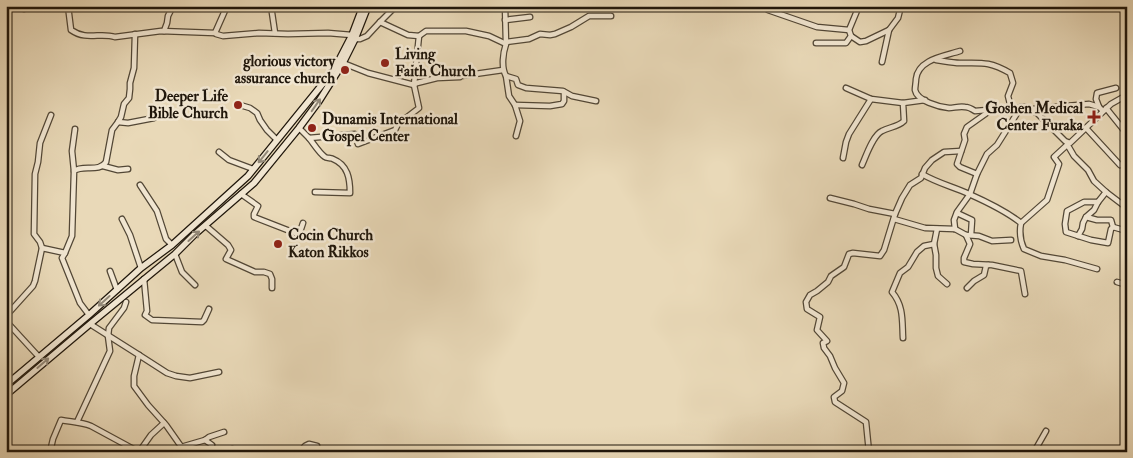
<svg xmlns="http://www.w3.org/2000/svg" width="1133" height="458" font-family="'IM FELL Double Pica',serif">
  <rect width="100%" height="100%" fill="#e9d9b8"/>
  <filter id="stains"><feTurbulence type="fractalNoise" baseFrequency=".004" numOctaves="4"/><feColorMatrix values="0 0 0 0 .2 0 0 0 0 .09 0 0 0 0 .02 0 0 0 .5 -.17"/></filter>
  <radialGradient id="worn" r=".72"><stop offset=".6" stop-color="#630" stop-opacity="0"/><stop offset="1" stop-color="#630" stop-opacity=".3"/></radialGradient>
  <g fill="none" stroke-linecap="round" stroke-linejoin="round">
    <defs>
      <g id="minor">
        <path d="M68,6L71,30C87,41 100,32 115,37L161,31L215,33L216,34L223,36L259,33L288,34L328,33L352,35"/>
        <polyline points="271,6 275,33"/>
        <path d="M505,6L506,44C503,53 501,67 506,76L516,79L518,85L526,88L563,91L572,96L596,101"/>
        <polyline points="24,9 29,7 41,6"/>
        <polyline points="768,10 817,27 849,30"/>
        <polyline points="505,20 530,17"/>
        <polyline points="380,22 408,35 419,36 426,31 466,31 489,36 506,44"/>
        <polyline points="164,31 167,23 168,16 173,6"/>
        <polyline points="215,33 227,6"/>
        <polyline points="851,36 860,42 866,41 889,30"/>
        <polyline points="355,39 360,39 367,36 380,22 396,6"/>
        <polyline points="506,42 529,39 540,34 550,35 555,34 571,27 589,16 611,16"/>
        <polyline points="816,43 846,43 851,36 849,30 859,6"/>
        <path d="M960,51C945,56 918,59 916,79C916,82 915,87 915,90C917,101 939,107 949,108C954,108 959,106 965,107C969,107 972,109 975,111L1025,107L1037,113L1065,141L1070,143L1111,104L1127,95"/>
        <path d="M936,60C944,61 952,63 960,63C982,63 989,61 1010,73L1013,83L1008,96L1011,108"/>
        <polyline points="882,62 889,30 898,18 901,6"/>
        <polyline points="343,63 368,73 414,85 419,36"/>
        <polyline points="506,76 509,96 515,105 520,121 516,136"/>
        <polyline points="846,88 871,99 903,103"/>
        <polyline points="240,105 250,108 257,113 260,120 267,130 277,140"/>
        <polyline points="515,105 550,106 562,104 564,101 564,92"/>
        <polyline points="1099,107 1096,99 1097,93 1116,88"/>
        <polyline points="1106,108 1127,134"/>
        <polyline points="1033,109 1089,104 1099,107 1103,111"/>
        <polyline points="118,122 128,123 154,118"/>
        <polyline points="299,128 309,138 355,134 358,144 395,130 398,124 419,108 414,85 417,83 437,78 460,77 461,76 503,70"/>
        <polyline points="1086,128 1120,165"/>
        <path d="M309,138C314,144 319,153 325,157C326,158 332,158 333,159C348,165 350,179 350,193L315,192"/>
        <polyline points="1067,144 1074,156 1088,170 1094,181 1106,192 1127,208"/>
        <polyline points="219,152 229,160 253,169"/>
        <polyline points="843,158 846,142 849,134 871,99"/>
        <path d="M862,165C866,156 873,135 882,131C889,127 898,127 904,121L903,103L925,100"/>
        <polyline points="103,166 118,170 128,169"/>
        <polyline points="74,171 72,151 75,129"/>
        <path d="M922,174C937,183 954,187 969,194C987,202 1006,211 1021,223C1019,233 1020,240 1024,249L1041,256L1065,260L1097,269"/>
        <polyline points="977,174 960,167 957,164 965,140 964,134 967,127 991,110"/>
        <polyline points="1126,183 1127,183"/>
        <polyline points="140,185 157,211 166,239 172,245"/>
        <polyline points="241,194 258,206 254,214 254,217 295,233 301,229 303,223"/>
        <polyline points="830,198 854,204 869,209 895,214"/>
        <polyline points="1098,202 1084,202 1067,211 1065,224 1066,232 1091,240 1108,243 1111,229 1113,227 1127,231"/>
        <polyline points="957,213 972,220 971,235"/>
        <polyline points="1086,217 1097,220 1111,220 1113,227"/>
        <polyline points="122,219 130,235 141,268"/>
        <polyline points="894,219 925,228 955,229 966,235 970,244 964,258 964,262 973,264 992,265 1021,271 1025,294"/>
        <polyline points="1021,223 1047,200 1059,164 1054,157 1067,145"/>
        <polyline points="206,226 228,245 231,250 226,259 255,272 264,272 270,274 272,279 272,288"/>
        <polyline points="937,229 934,244 936,255 936,268 938,276 947,284"/>
        <polyline points="955,229 954,220 957,212 970,194 977,174 987,154 997,145 1021,107"/>
        <polyline points="966,235 979,236 992,241 1011,240"/>
        <polyline points="1078,236 1082,229 1083,223 1086,217 1094,210 1098,202 1106,192"/>
        <polyline points="42,248 65,253"/>
        <polyline points="175,254 182,272 195,285"/>
        <polyline points="110,271 117,290"/>
        <polyline points="144,279 147,311 145,315 152,320 202,322 204,320 209,309"/>
        <polyline points="1117,282 1127,285"/>
        <polyline points="967,288 974,281 984,275 986,266 988,265"/>
        <path d="M89,315L80,303L62,258L65,253L72,236L74,171C83,164 99,173 106,162L112,130L118,122L121,117L124,104L129,98L130,89V83L134,68L135,34"/>
        <polyline points="6,316 33,286 35,281 42,248 40,242 34,234 35,174 38,162 40,143 51,115"/>
        <polyline points="6,321 39,357"/>
        <polyline points="90,324 139,355 167,373 176,376 190,378 219,372"/>
        <path d="M903,338C902,321 904,306 892,292L900,273L908,267L917,252L924,246L934,244"/>
        <polyline points="139,355 134,376 134,386 148,405 166,425 185,452"/>
        <polyline points="77,422 110,351 108,336 109,328 124,308 126,302"/>
        <polyline points="205,440 212,445"/>
        <polyline points="181,447 205,440 209,437 224,432"/>
        <polyline points="232,449 233,452"/>
        <path d="M50,452L53,439L61,420C71,422 81,422 91,426L139,452"/>
        <polyline points="139,452 151,435 164,423"/>
        <polyline points="300,452 305,446 309,444 317,446"/>
        <polyline points="869,452 866,422 835,402 834,397 842,391 844,383 835,368 830,356 824,348 823,343 827,341 817,330 820,317 807,309 806,302 810,295 817,291 828,282 831,276 844,267 849,254 853,253 880,256 884,250 895,214 902,198 910,185 921,178 925,168 932,160 944,152 961,151"/>
        <polyline points="1034,452 1046,431"/>
      </g>
      <g id="secondary">
        <polyline points="6,385 89,315 141,268 172,245 248,176 325,81 337,64 352,35 363,6"/>
        <polyline points="6,395 90,324 175,254 194,235 254,183 299,128 319,101 343,63 355,39 368,6"/>
      </g>
    </defs>
    <use href="#minor" stroke="#524736" stroke-width="7"/>
    <use href="#secondary" stroke="#1f160b" stroke-width="8"/>
    <use href="#minor" stroke="#f1e6d1" stroke-width="4.5"/>
    <use href="#secondary" stroke="#f1e6d1" stroke-width="5.5"/>
  </g>
  <defs><path id="oneway-shaft" d="M-6 0H5M1.5-3L5.5 0L1.5 3" fill="none" stroke-width="1.6" stroke-linecap="round" stroke-linejoin="round" transform="scale(1.25)"/></defs>
  <g stroke="#928878">
    <use href="#oneway-shaft" transform="translate(316 105) rotate(-55)"/>
    <use href="#oneway-shaft" transform="translate(263 157) rotate(129)"/>
    <use href="#oneway-shaft" transform="translate(194 236) rotate(-42)"/>
    <use href="#oneway-shaft" transform="translate(104 301) rotate(138)"/>
    <use href="#oneway-shaft" transform="translate(43 363) rotate(-41)"/>
  </g>
  <g fill="#8f2418" stroke="#f1e6d1" stroke-width="2">
    <circle cx="385" cy="63" r="5"/>
    <circle cx="345" cy="70" r="5"/>
    <circle cx="238" cy="105" r="5"/>
    <path d="M1091.5 109.5h5v5h5v5h-5v5h-5v-5h-5v-5h5z"/>
    <circle cx="312" cy="128" r="5"/>
    <circle cx="278" cy="244" r="5"/>
  </g>
  <g text-anchor="middle" dominant-baseline="central" stroke-width="5" stroke-linejoin="round" paint-order="stroke">
    <g font-size="15" font-weight="bold" fill="#1f160b" stroke="#f1e6d1" text-anchor="start">
      <text x="395" y="54">Living<tspan x="395" dy="17">Faith Church</tspan></text>
      <text x="335" y="61" text-anchor="end">glorious victory<tspan x="335" dy="17">assurance church</tspan></text>
      <text x="228" y="96" text-anchor="end">Deeper Life<tspan x="228" dy="17">Bible Church</tspan></text>
      <text x="1083" y="108" text-anchor="end">Goshen Medical<tspan x="1083" dy="17">Center Furaka</tspan></text>
      <text x="322" y="119">Dunamis International<tspan x="322" dy="17">Gospel Center</tspan></text>
      <text x="288" y="235">Cocin Church<tspan x="288" dy="17">Katon Rikkos</tspan></text>
    </g>
  </g>
  <rect width="1133" height="458" fill="none" stroke="#e9d9b8" stroke-width="25"/>
  <rect x="8" y="8" width="1118" height="443" fill="none" stroke="#1f160b" stroke-width="2.5"/>
  <rect x="12" y="12" width="1108" height="433" fill="none" stroke="#1f160b"/>
  <rect width="100%" height="100%" filter="url(#stains)"/>
  <rect width="100%" height="100%" fill="url(#worn)"/>
</svg>
